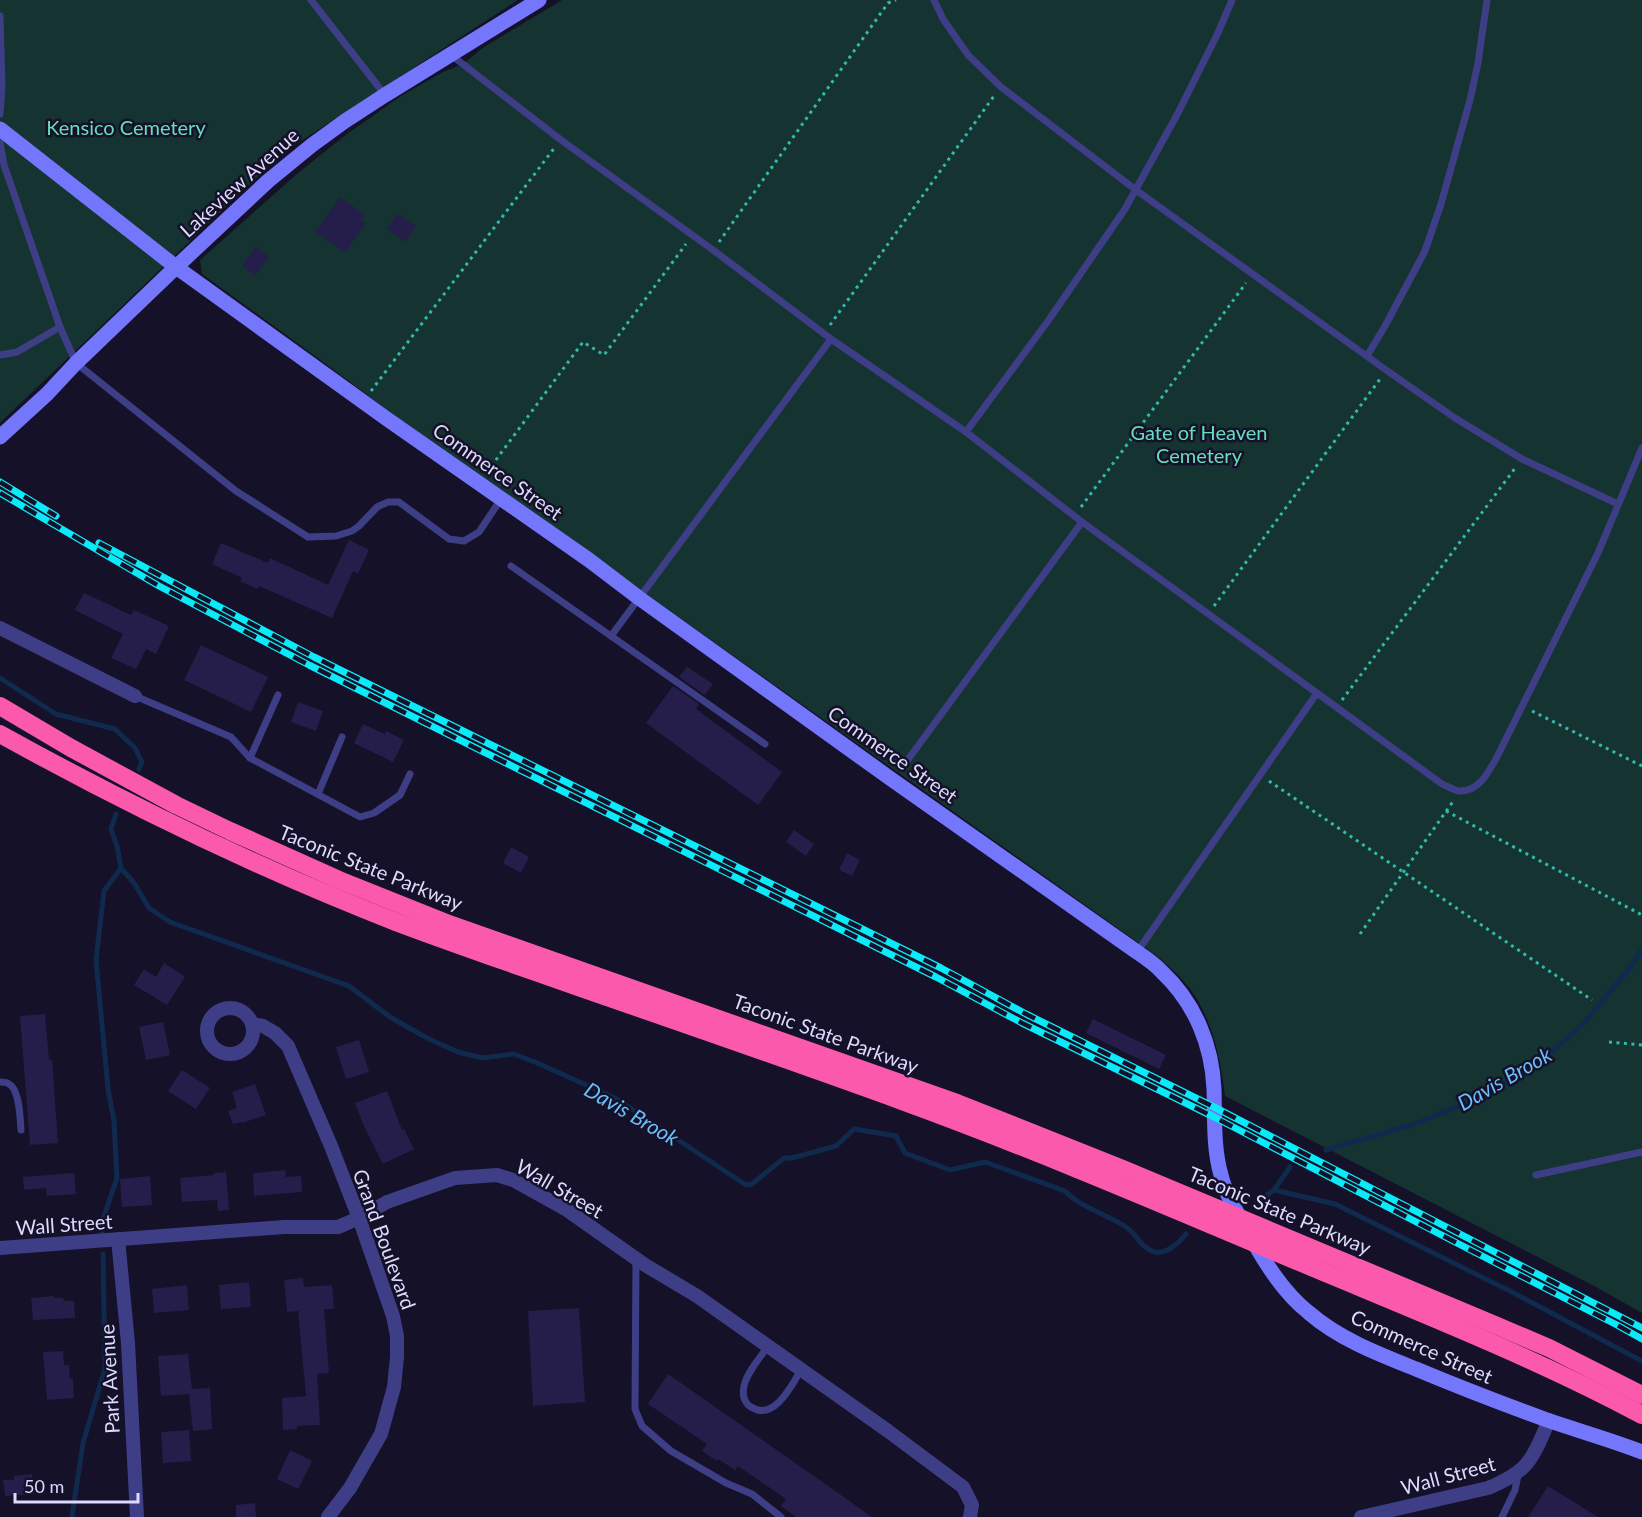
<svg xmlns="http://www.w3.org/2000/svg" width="1642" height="1517" font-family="Lato,sans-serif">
  <rect width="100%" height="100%" fill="#141129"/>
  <g fill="#143331">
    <polygon points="0,0 518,0 281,154 0,423"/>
    <path d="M562,0H1642V1313L1596,1287L1225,1096C1221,1063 1215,1031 1198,1001C1189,984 1172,969 1157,956L398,418L334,370L202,274L200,260L299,172L347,134L401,96L443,72L463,64L484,47Z"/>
  </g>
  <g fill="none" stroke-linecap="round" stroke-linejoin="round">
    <g stroke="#102a4e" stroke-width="5">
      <polyline points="0,678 56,714 115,729 135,748 142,762 139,769"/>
      <path d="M116,814L111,829L117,846L121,868L134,883L149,908L170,922L349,986L390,1017L427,1038L458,1052L483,1058L514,1054L535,1062L615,1098L746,1185L752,1184L784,1158H792L836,1146L854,1129L896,1136L905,1153L950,1170L985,1162L1065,1191C1081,1208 1107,1214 1126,1227C1137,1234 1141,1249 1155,1252C1167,1254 1179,1243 1186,1234"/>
      <polyline points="1326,1150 1414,1124 1459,1106 1511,1080 1542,1061 1584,1023 1629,969 1642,949"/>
      <polyline points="1274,1190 1335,1204 1512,1292 1642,1361"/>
      <polyline points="1256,1203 1274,1190 1290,1167"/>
      <polyline points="102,1236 102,1222 117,1178 114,1121 108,1089 96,960 104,891 121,868"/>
      <polyline points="72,1516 83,1443 105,1369 103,1254"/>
    </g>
  </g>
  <g fill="#251e4a">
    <polygon points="340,197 365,215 361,220 366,223 345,253 315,232"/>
    <polygon points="397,214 416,226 406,242 387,229"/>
    <polygon points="255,247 269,257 255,276 242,266"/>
    <polygon points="349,540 369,550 358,574 353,571 332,618 259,586 257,589 240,581 242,578 212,564 221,543 268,563 270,558 328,585"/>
    <polygon points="84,593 131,615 134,610 169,626 156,654 146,649 136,669 111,658 123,634 75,610"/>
    <polygon points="201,645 268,677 251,712 184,680"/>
    <polygon points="687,667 713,684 705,695 679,677"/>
    <polygon points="673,686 699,704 696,709 782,772 758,805 646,723"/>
    <polygon points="298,702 323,711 316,731 291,722"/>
    <polygon points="363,724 385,734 386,731 404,740 393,762 354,743"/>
    <polygon points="794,830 814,844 806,856 786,842"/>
    <polygon points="511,847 529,857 521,873 503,863"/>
    <polygon points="847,853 860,860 852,876 839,870"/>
    <polygon points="164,963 185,977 167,1005 134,985 144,969 156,977"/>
    <polygon points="45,1014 49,1060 52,1059 58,1143 30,1145 20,1016"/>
    <polygon points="1093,1019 1166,1055 1159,1069 1086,1033"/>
    <polygon points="163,1022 170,1055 146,1060 139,1027"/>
    <polygon points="359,1040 369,1072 346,1079 336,1047"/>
    <polygon points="182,1070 210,1088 196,1109 168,1091"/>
    <polygon points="255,1084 266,1115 242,1123 241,1122 233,1124 228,1111 237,1108 232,1092"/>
    <polygon points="387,1091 402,1130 404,1129 414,1149 383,1164 364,1126 355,1103"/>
    <polygon points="285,1170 286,1177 301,1176 302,1192 254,1196 253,1173"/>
    <polygon points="226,1172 229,1210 218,1211 217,1200 182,1202 180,1178 214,1175 214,1173"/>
    <polygon points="74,1173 76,1194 47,1196 46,1188 24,1190 23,1177"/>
    <polygon points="150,1176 152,1205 122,1207 120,1179"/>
    <polygon points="303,1278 304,1287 332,1285 334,1309 324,1309 329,1373 317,1374 320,1425 297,1426 297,1429 283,1430 282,1398 306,1396 298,1311 287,1312 284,1280"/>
    <polygon points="249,1282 251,1307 221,1309 219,1285"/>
    <polygon points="187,1285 189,1310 154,1313 152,1289"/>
    <polygon points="54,1296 54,1298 63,1298 64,1301 74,1301 75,1318 33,1320 31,1298"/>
    <polygon points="579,1308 585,1402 533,1406 528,1311"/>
    <polygon points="63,1351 64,1365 69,1365 70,1379 73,1378 74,1398 47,1400 43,1352"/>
    <polygon points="188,1354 192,1389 210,1388 212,1429 193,1431 189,1394 161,1396 158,1356"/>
    <polygon points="668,1374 824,1483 872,1517 796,1517 781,1506 786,1499 738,1466 735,1470 718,1459 717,1461 702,1451 707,1444 648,1404"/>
    <polygon points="189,1430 191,1461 163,1463 161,1432"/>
    <polygon points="290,1450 312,1461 298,1489 277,1479"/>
    <polygon points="32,1474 34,1494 5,1496 3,1480 14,1480 14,1476"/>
    <polygon points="1548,1486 1598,1517 1528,1517"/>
    <polygon points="255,1503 256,1517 236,1517 236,1505"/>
  </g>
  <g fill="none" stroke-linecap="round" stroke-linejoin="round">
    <g stroke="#33b9ac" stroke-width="3" stroke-dasharray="3 4.5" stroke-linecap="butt">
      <polyline points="719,242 888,3 896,0"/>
      <polyline points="830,325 994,96"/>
      <polyline points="371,391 555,147"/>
      <polyline points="487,472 583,342 604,355 686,244"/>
      <polyline points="1081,507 1246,283"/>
      <polyline points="1214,606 1380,379"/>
      <polyline points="1342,700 1516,467"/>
      <polyline points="1532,711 1642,766"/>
      <polyline points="1269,781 1592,1000"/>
      <polyline points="1446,811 1642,915"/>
      <polyline points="1360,934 1454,800"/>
      <polyline points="1609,1042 1642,1045"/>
    </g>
    <g stroke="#3e3e87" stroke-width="7">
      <polyline points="311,0 385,95"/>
      <polyline points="934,0 943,19 968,55 1001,87 1136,190 1386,370 1455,418 1522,459 1618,504"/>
      <polyline points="0,16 2,87 0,114"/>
      <path d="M451,55L561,140L713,250L831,339L966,432L1082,522L1442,784C1447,786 1455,791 1460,791C1480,791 1489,771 1497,757L1598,553L1642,448"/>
      <polyline points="0,143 4,165 60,327 76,363 236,491 308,537 336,536 352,531 359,526 377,507 388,502 399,502 449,539 464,541 479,532 501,499"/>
      <polyline points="0,355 17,352 60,327"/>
      <polyline points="1367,356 1385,326 1425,251 1441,204 1470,100 1478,63 1487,0"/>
      <polyline points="966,432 1048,321 1125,209 1178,113 1217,35 1232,0"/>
      <polyline points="511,566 765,744"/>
      <polyline points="611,636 831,339"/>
      <polyline points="135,696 231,737 250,758 360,817 374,813 400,795 410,774"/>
      <polyline points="250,758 278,695"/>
      <polyline points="904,765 1082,522"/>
      <polyline points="318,794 342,737"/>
      <polyline points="1137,952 1317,693"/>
      <path d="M0,1082C3,1082 7,1082 9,1084C20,1090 20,1119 21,1130"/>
      <polyline points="1536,1175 1642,1152"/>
      <polyline points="636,1259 635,1409 642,1426 671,1451 726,1483 752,1494 781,1517"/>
      <path d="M768,1346C760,1358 747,1372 744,1386C742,1394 744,1403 751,1407C774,1422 792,1385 801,1370"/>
      <polyline points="1502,1517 1515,1490 1518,1475"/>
    </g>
    <g stroke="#3e3e87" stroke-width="14">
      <polyline points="0,628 135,696"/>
      <circle cx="230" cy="1031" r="23"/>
      <polyline points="252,1024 263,1026 275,1033 288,1046 331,1146 359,1218 393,1316 397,1336 397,1357 394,1387 381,1434 350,1488 328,1517"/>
      <polyline points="118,1239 128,1343 137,1517"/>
      <polyline points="0,1248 284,1227 338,1227 359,1218 387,1202 455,1178 497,1175 513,1180 567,1210 645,1265 697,1296 888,1431 963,1487 972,1505 970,1517"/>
      <path d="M1361,1517L1488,1488C1529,1471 1532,1460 1549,1420"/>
    </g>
    <g stroke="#7476fc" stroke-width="15">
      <path d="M0,129L176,267L387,419L589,560L639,598L891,779L1137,952C1146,958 1155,964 1162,972C1195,1003 1212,1045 1214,1089C1215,1118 1213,1147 1221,1175C1226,1196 1238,1214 1248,1232C1264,1261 1282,1291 1308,1312C1339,1339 1378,1354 1416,1369C1459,1387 1503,1404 1547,1420C1579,1431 1611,1440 1642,1452"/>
      <polyline points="0,437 47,394 76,363 176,267 268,181 312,145 345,121 385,95 539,0"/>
    </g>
    <g stroke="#fb59ac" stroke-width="18">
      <polyline points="0,706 71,748 176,805 230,831 339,880 449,924 957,1103 1123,1169 1495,1325 1549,1348 1642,1395"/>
      <path d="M0,734C128,805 260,869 396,922C457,945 519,966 581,988C688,1025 795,1062 902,1101C1042,1152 1178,1211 1316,1269C1426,1315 1537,1359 1642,1415"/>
    </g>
    <defs>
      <g id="rail">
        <polyline points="0,482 56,516"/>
        <polyline points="0,493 159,586 309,665 936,977 1022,1023 1214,1117 1455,1242 1617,1325 1642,1339"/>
        <polyline points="99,543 314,657 941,968 1026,1014 1214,1107 1642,1328"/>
      </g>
    </defs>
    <use href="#rail" stroke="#0beaf9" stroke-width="7"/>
    <use href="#rail" stroke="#141129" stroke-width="4.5" stroke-dasharray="14" stroke-linecap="butt"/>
  </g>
  <g text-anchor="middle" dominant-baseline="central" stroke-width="5" stroke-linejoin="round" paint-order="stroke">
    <g font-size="20" fill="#67debb" stroke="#141129">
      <text x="126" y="127">Kensico Cemetery</text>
      <text x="1199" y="432">Gate of Heaven<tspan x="1199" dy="23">Cemetery</tspan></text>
    </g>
    <g font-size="20" fill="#dddafe" stroke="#141129">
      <text transform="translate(239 182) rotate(-42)">Lakeview Avenue</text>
      <text transform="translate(498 471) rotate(35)">Commerce Street</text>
      <text transform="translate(893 754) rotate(35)">Commerce Street</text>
      <text transform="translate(371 867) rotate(22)">Taconic State Parkway</text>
      <text transform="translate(826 1033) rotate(20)">Taconic State Parkway</text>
      <text transform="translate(560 1188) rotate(30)">Wall Street</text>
      <text transform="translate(1280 1210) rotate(23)">Taconic State Parkway</text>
      <text transform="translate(64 1224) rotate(-4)">Wall Street</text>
      <text transform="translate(385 1239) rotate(70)">Grand Boulevard</text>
      <text transform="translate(1422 1346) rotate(24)">Commerce Street</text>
      <text transform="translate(109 1379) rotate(-93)">Park Avenue</text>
      <text transform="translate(1448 1475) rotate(-15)">Wall Street</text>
    </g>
    <g font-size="21" font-style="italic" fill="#6bbefb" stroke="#141129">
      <text transform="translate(1504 1078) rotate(-30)">Davis Brook</text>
      <text transform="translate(632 1113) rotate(30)">Davis Brook</text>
    </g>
  </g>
  <path d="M15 1493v9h123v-9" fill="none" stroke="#dddafe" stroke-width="3"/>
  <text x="24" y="1493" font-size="18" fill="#dddafe" stroke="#141129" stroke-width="4.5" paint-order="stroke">50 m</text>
</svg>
